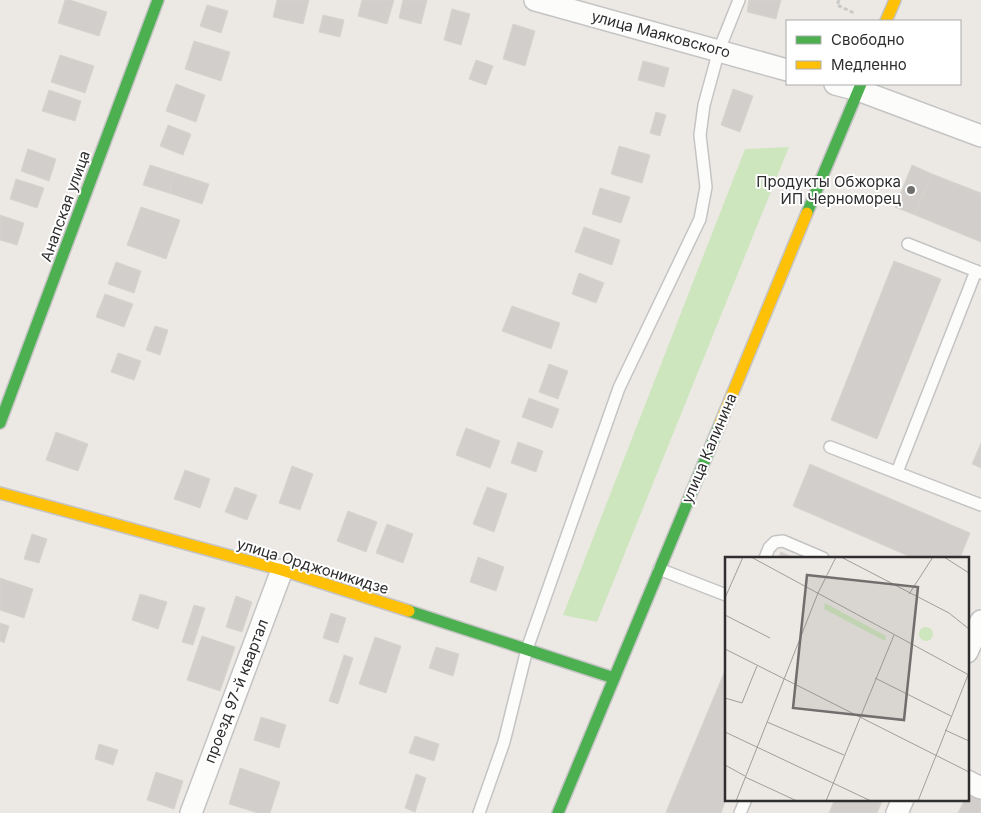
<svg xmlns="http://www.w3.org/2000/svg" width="981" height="813" font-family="Inter,sans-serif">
  <rect width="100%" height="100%" fill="#ece8e4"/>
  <polygon fill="#cee6be" points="789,147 597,622 563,615 745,149"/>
  <g fill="#d1cecb" stroke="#d7d4d0">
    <polygon points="65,0 70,0 107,12 99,36 58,23"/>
    <polygon points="277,0 309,0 303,24 273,17"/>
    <polygon points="362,0 394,0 387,24 358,16"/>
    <polygon points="403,0 427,0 421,24 399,18"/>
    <polygon points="749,0 781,0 776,19 747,12"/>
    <polygon points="207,5 228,11 221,33 200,26"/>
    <polygon points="452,9 470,14 461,45 444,40"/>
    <polygon points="323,15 344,20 340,37 319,32"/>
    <polygon points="513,24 535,31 525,66 503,59"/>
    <polygon points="194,41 230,52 221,81 185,69"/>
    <polygon points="60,55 94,66 85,93 51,82"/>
    <polygon points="476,60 493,66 486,85 469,79"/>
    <polygon points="643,61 669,68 664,87 638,80"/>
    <polygon points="176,84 205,95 196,122 166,111"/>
    <polygon points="733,89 753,96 740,132 721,125"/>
    <polygon points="49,90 81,101 75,121 42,111"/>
    <polygon points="656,112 666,115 660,136 650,133"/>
    <polygon points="168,125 191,134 183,155 160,146"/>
    <polygon points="619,146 650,155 642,183 611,174"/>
    <polygon points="28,149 56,159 49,181 21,171"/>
    <polygon points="150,165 175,173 169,193 143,185"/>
    <polygon points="912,165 932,174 915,215 895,207"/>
    <polygon points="175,173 209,184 202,204 169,193"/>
    <polygon points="932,174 981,193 981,242 915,215"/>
    <polygon points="16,179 44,188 37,208 10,199"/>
    <polygon points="600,188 630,197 621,223 592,214"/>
    <polygon points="141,207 180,220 166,259 127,245"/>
    <polygon points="0,215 24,223 17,245 0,240"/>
    <polygon points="584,227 620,240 612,265 575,252"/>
    <polygon points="894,261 941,279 877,439 831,420"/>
    <polygon points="116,262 141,271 134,293 108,284"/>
    <polygon points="579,273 604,283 596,303 572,294"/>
    <polygon points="105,294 133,304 124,327 96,317"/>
    <polygon points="512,306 560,323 551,349 502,331"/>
    <polygon points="155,326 168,330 160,355 146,350"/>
    <polygon points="118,353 141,361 134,380 111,372"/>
    <polygon points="549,364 568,371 558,399 539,392"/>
    <polygon points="529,398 559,409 552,428 522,417"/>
    <polygon points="466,428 500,441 490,468 456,455"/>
    <polygon points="56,432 88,444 78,471 46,460"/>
    <polygon points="518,442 543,451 536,472 511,463"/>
    <polygon points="981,443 981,468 972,464"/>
    <polygon points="810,464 970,533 960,558 913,558 793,506"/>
    <polygon points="292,466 313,474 300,510 279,503"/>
    <polygon points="185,470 210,479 200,508 174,499"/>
    <polygon points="235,487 257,495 247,520 225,512"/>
    <polygon points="487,487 507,494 494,532 473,524"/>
    <polygon points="348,511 377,522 366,552 337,541"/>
    <polygon points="387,524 413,534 403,563 376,553"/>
    <polygon points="32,534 47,539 39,563 24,559"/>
    <polygon points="781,552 795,558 778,558"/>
    <polygon points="478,557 504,567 496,591 470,582"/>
    <polygon points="0,578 33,589 24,618 0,610"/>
    <polygon points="140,594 167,602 158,629 132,620"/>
    <polygon points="236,596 252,602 242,632 226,627"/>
    <polygon points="194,605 205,608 193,645 182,642"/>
    <polygon points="331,613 346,618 338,643 323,638"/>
    <polygon points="0,623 9,626 4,643 0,641"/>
    <polygon points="202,636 235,647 220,691 187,680"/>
    <polygon points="375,637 401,646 386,693 359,684"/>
    <polygon points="436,647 459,654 453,676 429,668"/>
    <polygon points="344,655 353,658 338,704 329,701"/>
    <polygon points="726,668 726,799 721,813 668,813 666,812"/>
    <polygon points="261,717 286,725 279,748 254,740"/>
    <polygon points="415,736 439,744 434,761 409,753"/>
    <polygon points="99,744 118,750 113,765 95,759"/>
    <polygon points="240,768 280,782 270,813 258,813 229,804"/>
    <polygon points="156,772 183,781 174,809 147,800"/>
    <polygon points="416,774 426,778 415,812 405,808"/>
    <polygon points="967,794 981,801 981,813 958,813 965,799 967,799"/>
    <polygon points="835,799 883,799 877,813 829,813"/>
  </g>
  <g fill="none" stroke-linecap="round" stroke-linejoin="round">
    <defs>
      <g id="lane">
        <polyline points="908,244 981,273"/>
        <polyline points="830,447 981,505"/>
        <polyline points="897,472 976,271"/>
        <polyline points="765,558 769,548 775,542 783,541 823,558"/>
        <polyline points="659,569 726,595"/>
        <polyline points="479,813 504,742 527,649 619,388 700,219 706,187 700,135 704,105 719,50 739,0"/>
        <polyline points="740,813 746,799"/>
      </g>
      <g id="street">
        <polyline points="535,0 787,70"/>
        <polyline points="835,84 858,90 981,136"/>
        <polyline points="967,652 981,621"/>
        <polyline points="967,781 981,788"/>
        <polyline points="191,813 282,570"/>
        <polyline points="897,813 903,799"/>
      </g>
      <g id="fast">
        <polyline points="807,213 861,84"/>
        <polyline points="0,423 158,0"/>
        <polyline points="409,611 614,678"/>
        <polyline points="558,813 720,424"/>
      </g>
      <g id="slow">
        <polyline points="886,21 895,0"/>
        <polyline points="720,424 807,213"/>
        <polyline points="0,493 282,570 409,611"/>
      </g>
    </defs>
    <use href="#lane" stroke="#c5c4c5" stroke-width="14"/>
    <use href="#street" stroke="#c5c4c5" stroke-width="24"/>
    <use href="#fast" stroke="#c5c4c5" stroke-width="14"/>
    <use href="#slow" stroke="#c5c4c5" stroke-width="14"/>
    <polyline stroke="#c9c9c8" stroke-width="3" stroke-dasharray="4 2.5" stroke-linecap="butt" points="839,0 837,5 854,13"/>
    <use href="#lane" stroke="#fcfcfb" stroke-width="11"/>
    <use href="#street" stroke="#fcfcfb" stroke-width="21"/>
    <use href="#fast" stroke="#4caf50" stroke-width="11"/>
    <use href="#slow" stroke="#ffc107" stroke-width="11"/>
  </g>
  <circle fill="#706f6e" stroke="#fff" stroke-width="2" cx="911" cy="190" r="5"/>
  <g text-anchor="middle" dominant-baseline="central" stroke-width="4" stroke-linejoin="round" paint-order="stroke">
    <g font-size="15" fill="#2e2e2e" stroke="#fff">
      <text transform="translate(661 34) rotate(15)">улица Маяковского</text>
      <text transform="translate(65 206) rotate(-70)">Анапская улица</text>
      <text transform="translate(709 448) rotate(-67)">улица Калинина</text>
      <text transform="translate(313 566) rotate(17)">улица Орджоникидзе</text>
      <text transform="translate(236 691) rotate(-69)">проезд 97-й квартал</text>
    </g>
    <g font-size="15" fill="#2e2e2e" stroke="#fff" text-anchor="end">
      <text x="901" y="181">Продукты Обжорка<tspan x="901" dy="17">ИП Черноморец</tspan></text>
    </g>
  </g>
  <g transform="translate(725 557)">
    <rect width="244" height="244" fill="#ece8e4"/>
    <path d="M100,46L161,79L160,84L99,52ZM194 77a7 7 0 1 1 14 0a7 7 0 1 1-14 0Z" fill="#cee6be"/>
    <path fill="none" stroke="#a09e9b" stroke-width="1" d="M26,0L244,118M116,0L224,56L244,72M219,0L244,16M184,37L208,0M0,41L18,0M0,58L45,81M0,92L244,215M150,121L226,159M0,141L17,146L32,109M42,165L119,198M220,173L244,184M0,175L146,244M0,208L20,219M20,220L72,244M11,244L93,36L111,0M101,244L169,78M193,244L243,118"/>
    <path fill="#706f6e" fill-opacity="0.15" stroke="#706f6e" stroke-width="2.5" d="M82,18L193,30L179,163L68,151Z"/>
    <rect width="244" height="244" fill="none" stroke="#2e2e2e" stroke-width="2.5"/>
  </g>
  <rect x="786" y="20" width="175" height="65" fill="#ffffff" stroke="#ababab"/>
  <rect x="796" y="36" width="25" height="8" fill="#4caf50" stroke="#ababab"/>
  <text x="831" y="45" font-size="15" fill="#2e2e2e">Свободно</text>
  <rect x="796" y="61" width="25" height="8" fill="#ffc107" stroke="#ababab"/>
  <text x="831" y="70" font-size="15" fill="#2e2e2e">Медленно</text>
</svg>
